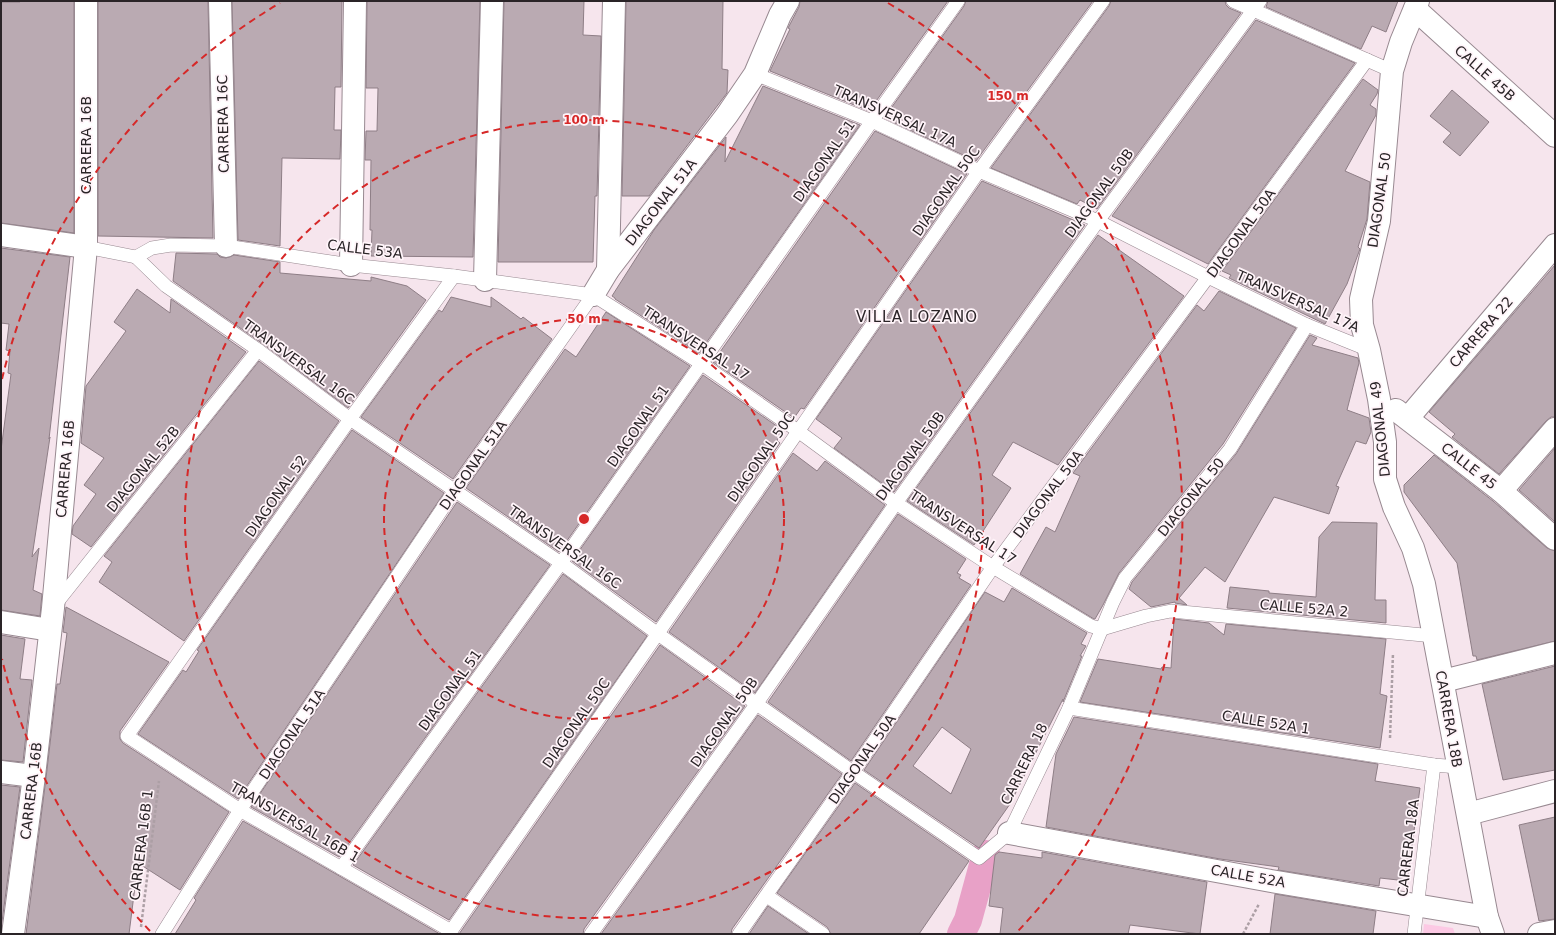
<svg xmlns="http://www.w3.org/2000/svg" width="1556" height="935" font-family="'DejaVu Sans',sans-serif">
  <rect width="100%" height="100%" fill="#f6e5ed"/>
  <polygon fill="#fcc9e4" points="1424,924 1453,928 1455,934 1423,934"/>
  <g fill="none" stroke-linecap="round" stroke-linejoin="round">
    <polyline stroke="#e8a1c7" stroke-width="28" points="961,934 968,920 986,854"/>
  </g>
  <g fill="#baaab2" stroke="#8e7e86" fill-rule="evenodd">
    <polygon points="20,1 74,1 74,233 1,223 1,2 20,2"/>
    <polygon points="98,1 208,1 213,238 98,236"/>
    <polygon points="232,1 342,1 341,87 335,87 334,130 341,130 340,159 282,158 280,246 238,240"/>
    <polygon points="367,1 480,1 473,257 371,256 372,230 370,230 371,160 365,160 366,131 377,131 378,88 366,88"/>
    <polygon points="504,1 584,1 583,35 601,36 597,196 595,196 593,262 498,262"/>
    <polygon points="626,1 723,1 722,69 728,70 727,93 649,196 622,196"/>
    <polygon points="800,1 948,1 869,111 770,71 790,29 788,28 799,7"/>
    <polygon points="966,1 1093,1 976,161 884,118 964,6"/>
    <polygon points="1111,1 1225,1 1226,5 1229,8 1241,13 1097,209 1080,200 1077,204 991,168 1109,6"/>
    <polygon points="1268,1 1398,1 1386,32 1372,26 1361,49 1266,7"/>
    <polygon points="1256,20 1355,63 1208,264 1112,216"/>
    <polygon points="1363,79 1378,90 1377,94 1370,105 1376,109 1376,115 1345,171 1370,182 1367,219 1358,247 1360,249 1347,284 1325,324 1229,278 1231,275 1222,271"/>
    <polygon points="763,86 860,125 699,353 615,299 615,298 612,296 654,230 726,137 725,162"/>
    <polygon points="1452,90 1489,122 1460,156 1443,142 1451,133 1430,116"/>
    <polygon points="875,131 967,174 804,409 801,408 794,418 713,362"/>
    <polygon points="982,181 1085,225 894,492 834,448 842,438 816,419"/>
    <polygon points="1098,235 1184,296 1058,465 1013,442 992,475 1011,488 974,545 907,501"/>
    <polygon points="1,248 70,257 49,439 50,437 32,557 39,548 33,590 42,594 40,616 1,610 1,450 11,374 8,373 10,351 6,350 9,324 1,323"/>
    <polygon points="176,253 217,254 220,257 226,258 234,255 280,262 280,273 371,281 371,277 407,286 426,300 348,408 263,344 173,281"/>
    <polygon points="1555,265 1555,417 1551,417 1546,421 1499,474 1452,437 1455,434 1429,412"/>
    <polygon points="137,289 170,313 171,299 246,352 91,547 72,534 73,526 96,494 84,485 104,458 81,443 86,386 126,331 114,322"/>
    <polygon points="1219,291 1296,328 1223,444 1119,573 1103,605 1095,619 1094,619 1020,574 1046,527 1055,532 1080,476 1073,473 1197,305 1204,311"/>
    <polygon points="451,297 491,307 491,297 521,319 523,317 552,339 453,479 361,417 439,310 442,312"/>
    <polygon points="606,312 690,366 559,552 466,488 565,349 576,357"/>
    <polygon points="1310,335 1317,338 1312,345 1358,358 1359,363 1347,410 1369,418 1371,432 1366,444 1356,441 1336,486 1339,487 1329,514 1274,497 1225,582 1205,567 1179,598 1187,605 1175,603 1175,602 1151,607 1129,589 1132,582 1236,454"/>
    <polygon points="259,361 339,421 184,641 99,582 112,562 104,556"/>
    <polygon points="703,375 784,431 777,440 780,443 656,622 572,561"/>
    <polygon points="352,430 444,493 238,799 138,734 183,670 186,672 199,651 197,650"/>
    <polygon points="1555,448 1555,522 1519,490"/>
    <polygon points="793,453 817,471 825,461 885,505 755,693 669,632"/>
    <polygon points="1434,455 1493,501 1547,548 1555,551 1555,641 1477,660 1476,656 1473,656 1457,563 1404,492 1404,485"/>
    <polygon points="457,502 550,565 339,857 251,807"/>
    <polygon points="898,514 966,559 957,573 961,575 959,578 971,585 851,761 768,702"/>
    <polygon points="1332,522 1377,523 1375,600 1386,600 1386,623 1227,608 1230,587 1269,591 1269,593 1316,597 1319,537"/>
    <polygon points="563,574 647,636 449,920 353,865"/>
    <path d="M1012,588L1087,633L1081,644L1086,646L1080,656H1082L1063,702V699L1010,804L979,848L864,770L985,592L1004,602ZM942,727L971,749L951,794L913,766Z"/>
    <polygon points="66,607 169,662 120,731 120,739 123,743 229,812 180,890 138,863 129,934 26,934 46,778 57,684 60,684 67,633 63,632"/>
    <polygon points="1174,619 1209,623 1224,635 1226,624 1386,639 1380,694 1387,696 1380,748 1080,702 1098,659 1161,669 1162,667 1171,668"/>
    <polygon points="1,635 25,639 20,679 32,680 23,762 1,760"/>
    <polygon points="660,645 745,706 584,929 583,934 459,934"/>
    <polygon points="1555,666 1555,770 1503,780 1482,684"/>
    <polygon points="758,715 842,774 732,929 731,934 601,934"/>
    <polygon points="1074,717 1378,764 1375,781 1420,788 1407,881 1380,878 1379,886 1278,870 1279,867 1220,859 1046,827 1056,754"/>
    <polygon points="855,783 969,861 919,934 831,934 827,927 777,893"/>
    <polygon points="1,785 20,787 1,929"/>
    <polygon points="1555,817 1555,919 1539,921 1519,825"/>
    <polygon points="243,821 336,874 440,934 175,934 196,900 194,898"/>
    <polygon points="999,852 1042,858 1042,852 1207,882 1200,934 1130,925 1128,934 1000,934 1003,908 989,906 995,855"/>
    <polygon points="1275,894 1376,911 1373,934 1270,934"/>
    <polygon points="768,906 809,934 749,934"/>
  </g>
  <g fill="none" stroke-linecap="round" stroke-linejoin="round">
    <defs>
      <g id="lane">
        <polyline points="1233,1 1392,71"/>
        <polyline points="755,74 872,121 979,171 1098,221 1208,277 1307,325 1369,350"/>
        <polyline points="86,247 136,257"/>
        <polyline points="136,257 166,286 258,350 350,419 561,563 658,634 853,772 979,858 1009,833 1069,708 1113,602 1125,578 1230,449 1307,325"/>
        <polyline points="136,257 152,248 171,245 226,246 351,265 454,276 593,295 702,364 798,431 896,503 993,567 1091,626 1102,629 1146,616 1171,611 1434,636"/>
        <polyline points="55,605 258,350"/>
        <polyline points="1069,708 1434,765 1458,767"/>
        <polyline points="341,868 561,563 872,121 958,1"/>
        <polyline points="767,896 823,934"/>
        <polyline points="451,931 240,810 127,736 350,419 454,276"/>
        <polyline points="162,934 240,810 455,490 593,295"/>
        <polyline points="449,934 979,171 1103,1"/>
        <polyline points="591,934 757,703 896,503 1098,221 1260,1"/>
        <polyline points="739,934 853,772 993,567 1208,277 1367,60"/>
        <polyline points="1414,934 1434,765"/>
      </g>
      <g id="street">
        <polyline points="220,1 226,246"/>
        <polyline points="1418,1 1401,42 1392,71 1379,221 1361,299 1362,325 1369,350 1379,399 1385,442 1385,479 1394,507 1413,548 1424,584 1487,917 1493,934"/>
        <polyline points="1415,9 1555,136"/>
        <polyline points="1,235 86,247"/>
        <polyline points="351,265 355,1"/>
        <polyline points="608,270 614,1"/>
        <polyline points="485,280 492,1"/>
        <polyline points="593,295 608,270 727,115 755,74 780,15 788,1"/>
        <polyline points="1396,410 1501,491 1555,539"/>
        <polyline points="1408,418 1555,245"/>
        <polyline points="1501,491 1555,429"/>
        <polyline points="1,622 50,630"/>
        <polyline points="1443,681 1555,653"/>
        <polyline points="1,772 34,776"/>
        <polyline points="1468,814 1555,791"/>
        <polyline points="1009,833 1271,881 1487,917"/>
        <polyline points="13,934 34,776 53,608 86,247 86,1"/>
        <polyline points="1539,934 1555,931"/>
      </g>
    </defs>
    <use href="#lane" stroke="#988991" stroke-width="14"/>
    <use href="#street" stroke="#988991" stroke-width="24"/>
    <g stroke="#ac9fa5" stroke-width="2.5" stroke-dasharray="3 2" stroke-linecap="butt">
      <polyline points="1390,738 1393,653"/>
      <polyline points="141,927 159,781"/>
      <polyline points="1243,934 1259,904"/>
    </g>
    <use href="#lane" stroke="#fff" stroke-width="13"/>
    <use href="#street" stroke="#fff" stroke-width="22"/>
  </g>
  <g fill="none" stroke="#d62828" stroke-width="2" stroke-dasharray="7 5">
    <circle cx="584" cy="519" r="200"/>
    <circle cx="584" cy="519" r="399"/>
    <path d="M150 931A599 599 0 0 1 2 659M2 379A599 599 0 0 1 280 3M888 3A599 599 0 0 1 1018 931"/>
  </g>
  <g text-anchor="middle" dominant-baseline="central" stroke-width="3.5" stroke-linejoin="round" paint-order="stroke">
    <g font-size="14" fill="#2a2427" stroke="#fff4f9">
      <text transform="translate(1485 73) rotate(42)">CALLE 45B</text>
      <text transform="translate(895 116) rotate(24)">TRANSVERSAL 17A</text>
      <text transform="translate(223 124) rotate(-91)">CARRERA 16C</text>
      <text transform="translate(86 145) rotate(-90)">CARRERA 16B</text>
      <text transform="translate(824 161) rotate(-55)">DIAGONAL 51</text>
      <text transform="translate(946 191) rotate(-55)">DIAGONAL 50C</text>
      <text transform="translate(1099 193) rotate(-54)">DIAGONAL 50B</text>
      <text transform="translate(1379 200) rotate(-82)">DIAGONAL 50</text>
      <text transform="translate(661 202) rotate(-52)">DIAGONAL 51A</text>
      <text transform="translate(1241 233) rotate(-54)">DIAGONAL 50A</text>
      <text transform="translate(365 249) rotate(7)">CALLE 53A</text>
      <text transform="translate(1298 301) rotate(24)">TRANSVERSAL 17A</text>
      <text transform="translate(1481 332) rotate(-49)">CARRERA 22</text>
      <text transform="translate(696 343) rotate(33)">TRANSVERSAL 17</text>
      <text transform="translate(299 362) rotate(36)">TRANSVERSAL 16C</text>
      <text transform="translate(638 426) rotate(-55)">DIAGONAL 51</text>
      <text transform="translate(1380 429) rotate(-96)">DIAGONAL 49</text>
      <text transform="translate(910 456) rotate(-54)">DIAGONAL 50B</text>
      <text transform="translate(761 457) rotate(-55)">DIAGONAL 50C</text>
      <text transform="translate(473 465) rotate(-55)">DIAGONAL 51A</text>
      <text transform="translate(1469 466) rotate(38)">CALLE 45</text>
      <text transform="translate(65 469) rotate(-85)">CARRERA 16B</text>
      <text transform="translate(143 469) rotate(-51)">DIAGONAL 52B</text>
      <text transform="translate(1048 494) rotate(-53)">DIAGONAL 50A</text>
      <text transform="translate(276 496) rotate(-55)">DIAGONAL 52</text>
      <text transform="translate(1191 497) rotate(-51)">DIAGONAL 50</text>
      <text transform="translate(963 527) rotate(33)">TRANSVERSAL 17</text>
      <text transform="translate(565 547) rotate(35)">TRANSVERSAL 16C</text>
      <text transform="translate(1304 608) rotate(5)">CALLE 52A 2</text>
      <text transform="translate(450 690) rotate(-54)">DIAGONAL 51</text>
      <text transform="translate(1449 719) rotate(80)">CARRERA 18B</text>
      <text transform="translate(724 722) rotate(-55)">DIAGONAL 50B</text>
      <text transform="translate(1266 722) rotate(9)">CALLE 52A 1</text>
      <text transform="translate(576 723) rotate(-55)">DIAGONAL 50C</text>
      <text transform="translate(292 734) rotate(-56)">DIAGONAL 51A</text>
      <text transform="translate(862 759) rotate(-55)">DIAGONAL 50A</text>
      <text transform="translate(1024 764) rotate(-64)">CARRERA 18</text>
      <text transform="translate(31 791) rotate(-83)">CARRERA 16B</text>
      <text transform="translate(295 822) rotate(30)">TRANSVERSAL 16B 1</text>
      <text transform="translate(141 845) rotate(-83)">CARRERA 16B 1</text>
      <text transform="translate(1408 848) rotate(-83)">CARRERA 18A</text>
      <text transform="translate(1248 876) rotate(10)">CALLE 52A</text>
    </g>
    <g font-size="15" letter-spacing="1" fill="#2a2427" stroke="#fff4f9">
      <text x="917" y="317">VILLA LOZANO</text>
    </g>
  </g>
  <circle cx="584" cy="519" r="6" fill="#d62828" stroke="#fff4f9" stroke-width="2"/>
  <g font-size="12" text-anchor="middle" font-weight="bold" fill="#d62828" stroke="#fff4f9" stroke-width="3.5" stroke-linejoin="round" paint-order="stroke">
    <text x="1008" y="100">150 m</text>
    <text x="584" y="124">100 m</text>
    <text x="584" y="323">50 m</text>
  </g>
  <rect width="1556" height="935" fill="none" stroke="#2a2427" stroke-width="4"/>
</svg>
